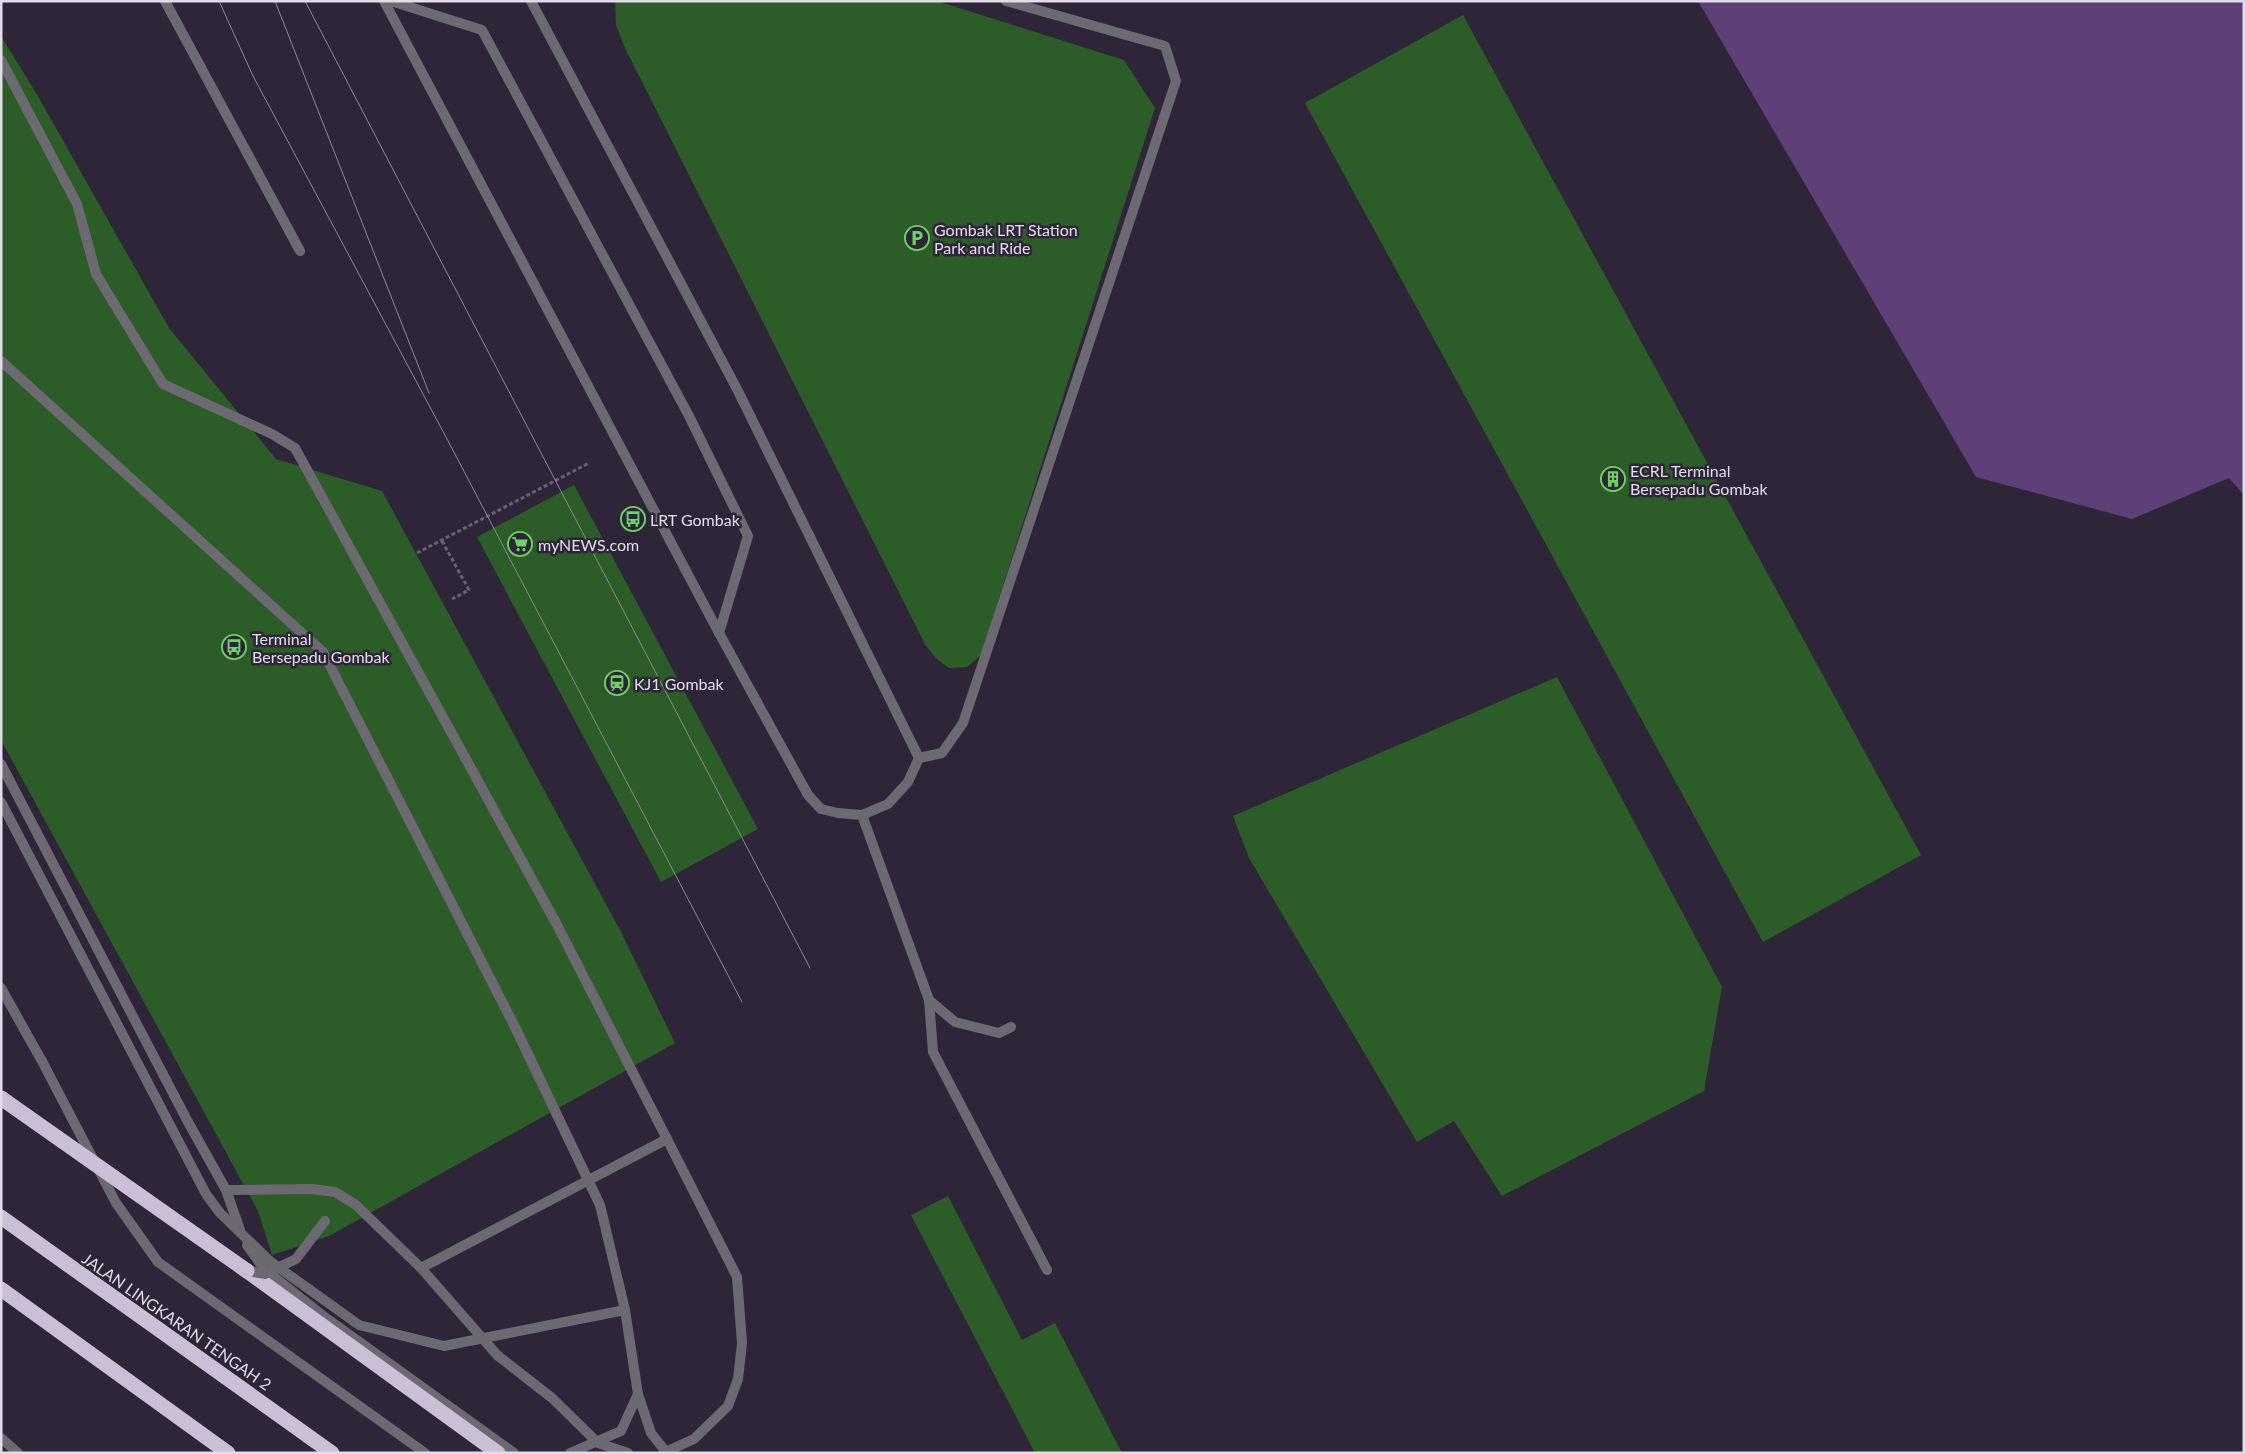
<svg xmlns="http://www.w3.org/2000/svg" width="2245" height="1454" font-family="Lato,sans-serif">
  <rect width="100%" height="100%" fill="#2f2538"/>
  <polygon fill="#5e3f78" points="1698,1 2244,1 2244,495 2229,478 2132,519 1976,477"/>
  <g fill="#2c5d28">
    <polygon points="615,1 937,1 1124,60 1155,108 981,655 967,667 949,668 937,659 926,646 624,46 616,25"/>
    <polygon points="1463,15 1921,855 1763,942 1305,103"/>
    <polygon points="1,36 39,98 169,328 276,459 382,491 620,930 675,1043 329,1236 272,1255 258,1211 1,740"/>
    <polygon points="574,485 758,829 661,882 477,537"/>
    <polygon points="1557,677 1722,987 1704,1091 1502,1196 1454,1121 1417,1142 1249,858 1233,816"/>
    <polygon points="948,1196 1022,1340 1055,1323 1122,1453 1035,1453 911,1215"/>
  </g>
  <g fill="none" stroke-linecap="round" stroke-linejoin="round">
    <g stroke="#696071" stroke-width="3" stroke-dasharray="4 2.5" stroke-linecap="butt">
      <polyline points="442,541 469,590 452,599"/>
      <polyline points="417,553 589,463"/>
    </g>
    <g stroke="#6d6972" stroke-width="10">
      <polyline points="165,1 300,251"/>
      <polyline points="384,1 719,633 808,795 821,809 838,813 862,815 888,804 908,782 919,758 738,391 531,1"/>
      <polyline points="391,1 482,30 689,416 748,536 719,633"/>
      <polyline points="1,60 77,204 96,274 163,384 272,434 295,448 556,923 667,1139"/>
      <polyline points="1,361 323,652 515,1027 600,1205 625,1310 638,1394 651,1433 667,1453"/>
      <polyline points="919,758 942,753 963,723 1176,81 1165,46 1006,1"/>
      <polyline points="1,764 188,1122 226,1190 240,1230"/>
      <polyline points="1,802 206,1194 220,1213 271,1262 359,1325 444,1346 625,1310"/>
      <polyline points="862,815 929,1000 955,1022 999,1033 1011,1027"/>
      <polyline points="1,988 43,1063 116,1203 158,1262 425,1453"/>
      <polyline points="929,1000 933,1052 1047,1270"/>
      <polyline points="247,1245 264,1269 322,1315 514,1453"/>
      <polyline points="1,1438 18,1453"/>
      <polyline points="570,1453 621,1431 638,1394"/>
    </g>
    <g stroke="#cbbfd7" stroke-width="15">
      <polyline points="1,1217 332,1453"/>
      <polyline points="247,1271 498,1453"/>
      <polyline points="1,1289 228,1453"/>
    </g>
    <g stroke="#8f8897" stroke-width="1">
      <polyline points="219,1 253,76 446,437 742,1002"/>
      <polyline points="275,1 429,393"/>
      <polyline points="305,1 810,968"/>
    </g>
    <g stroke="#6d6972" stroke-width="10">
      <polyline points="226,1190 311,1189 335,1192 356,1205 421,1268 497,1355 552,1398 598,1443 628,1453"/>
      <polyline points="421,1268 667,1139 737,1277 742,1343 738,1379 728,1406 694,1439 663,1453"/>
      <polyline points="247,1271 265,1274 296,1259 325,1221"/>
    </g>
    <polyline stroke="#cbbfd7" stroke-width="15" points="1,1098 247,1271"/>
  </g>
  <defs>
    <symbol id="parking-ring" viewBox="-11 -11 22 22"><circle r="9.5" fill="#2f2538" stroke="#6cd362" stroke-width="1.5"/><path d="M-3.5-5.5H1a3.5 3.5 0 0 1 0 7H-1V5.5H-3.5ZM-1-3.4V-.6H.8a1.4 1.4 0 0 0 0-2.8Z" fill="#6cd362"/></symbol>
    <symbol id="building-ring" viewBox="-11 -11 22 22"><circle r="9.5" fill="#2f2538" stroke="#6cd362" stroke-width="1.5"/><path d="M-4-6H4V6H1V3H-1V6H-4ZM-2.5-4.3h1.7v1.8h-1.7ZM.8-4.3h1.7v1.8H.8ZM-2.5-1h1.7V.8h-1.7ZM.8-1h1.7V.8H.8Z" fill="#6cd362"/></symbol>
    <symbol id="bus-ring" viewBox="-11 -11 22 22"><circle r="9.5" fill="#2f2538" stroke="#6cd362" stroke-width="1.5"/><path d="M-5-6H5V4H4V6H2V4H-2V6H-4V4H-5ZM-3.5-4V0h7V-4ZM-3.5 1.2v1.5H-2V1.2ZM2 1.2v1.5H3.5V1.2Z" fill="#6cd362"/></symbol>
    <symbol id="supermarket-ring" viewBox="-11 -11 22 22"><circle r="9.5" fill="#2f2538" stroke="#6cd362" stroke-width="1.5"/><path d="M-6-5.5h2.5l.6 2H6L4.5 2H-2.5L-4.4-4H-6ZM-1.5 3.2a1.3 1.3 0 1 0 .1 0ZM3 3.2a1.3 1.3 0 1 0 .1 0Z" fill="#6cd362"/></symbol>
    <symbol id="station-ring" viewBox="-11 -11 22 22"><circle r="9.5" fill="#2f2538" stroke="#6cd362" stroke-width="1.5"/><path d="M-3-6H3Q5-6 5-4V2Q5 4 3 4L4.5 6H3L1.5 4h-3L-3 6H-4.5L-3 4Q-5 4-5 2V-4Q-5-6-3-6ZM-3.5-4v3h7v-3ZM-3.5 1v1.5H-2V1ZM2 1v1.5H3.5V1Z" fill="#6cd362"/></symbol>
  </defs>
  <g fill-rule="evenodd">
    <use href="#parking-ring" x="903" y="224" width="28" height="28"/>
    <use href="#building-ring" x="1599" y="465" width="28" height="28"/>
    <use href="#bus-ring" x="619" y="505" width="28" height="28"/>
    <use href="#supermarket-ring" x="506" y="530" width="28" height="28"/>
    <use href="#bus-ring" x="220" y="633" width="28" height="28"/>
    <use href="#station-ring" x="603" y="669" width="28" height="28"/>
  </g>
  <g text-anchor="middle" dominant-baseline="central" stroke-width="5" stroke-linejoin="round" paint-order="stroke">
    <g font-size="16" fill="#e2dce8" stroke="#2f2538" text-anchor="start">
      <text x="934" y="229">Gombak LRT Station<tspan x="934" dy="18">Park and Ride</tspan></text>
      <text x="1630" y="470">ECRL Terminal<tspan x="1630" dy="18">Bersepadu Gombak</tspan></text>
      <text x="650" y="519">LRT Gombak</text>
      <text x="538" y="544">myNEWS.com</text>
      <text x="252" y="638">Terminal<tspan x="252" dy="18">Bersepadu Gombak</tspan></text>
      <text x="634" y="683">KJ1 Gombak</text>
    </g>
    <g font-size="16" fill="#e2dce8" stroke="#2f2538">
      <text transform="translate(177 1321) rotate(35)">JALAN LINGKARAN TENGAH 2</text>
    </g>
  </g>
  <rect width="2245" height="1454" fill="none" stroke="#e2dce8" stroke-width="5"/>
</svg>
